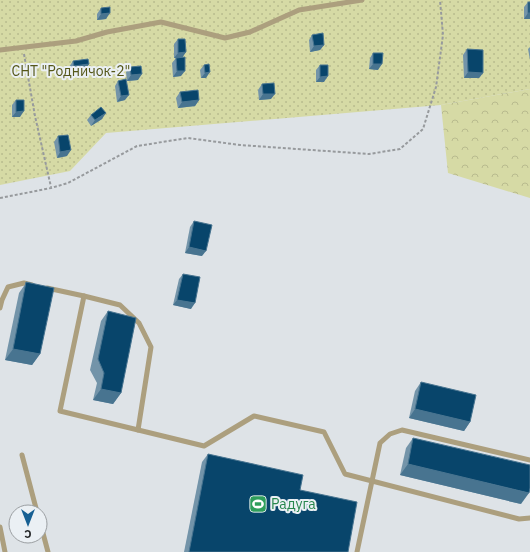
<svg xmlns="http://www.w3.org/2000/svg" width="530" height="552" font-family="'IBM Plex Sans',sans-serif">
  <defs>
    <pattern id="grass-dots" width="8" height="8" patternUnits="userSpaceOnUse"><rect width="8" height="8" fill="#d6daa5"/><path d="M2 2h.1M6 6h.1" fill="none" stroke="#b8bb8e" stroke-width="1.8" stroke-linecap="round"/></pattern>
    <pattern id="forest-crowns" width="20" height="18" patternUnits="userSpaceOnUse"><rect width="20" height="18" fill="#d6daa5"/><path d="M2 6a3 3 0 1 1 6 0M12 15a3 3 0 1 1 6 0" fill="none" stroke="#b8bb8e"/></pattern>
  </defs>
  <rect width="100%" height="100%" fill="#dee3e7"/>
  <polygon fill="url(#grass-dots)" points="0,0 530,0 530,89 441,105 106,133 70,171 0,185"/>
  <polygon fill="url(#forest-crowns)" points="530,89 530,198 448,173 441,105"/>
  <g fill="none" stroke-linecap="round" stroke-linejoin="round">
    <g stroke="#979a9d" stroke-width="2" stroke-dasharray="3 2" stroke-linecap="butt">
      <polyline points="24,54 35,116 51,187"/>
      <polyline points="0,198 51,188 68,183 137,146 188,138 240,145 369,154 400,149 423,129 436,87 443,35 440,0"/>
    </g>
    <g stroke="#ac9f7e" stroke-width="5">
      <polyline points="0,50 76,41 107,32 161,22 225,38 250,32 299,10 362,0"/>
      <polyline points="47,288 84,296 60,411 204,446 254,416 324,432 345,474 519,519 530,518"/>
      <polyline points="84,296 120,305 139,323 151,347 138,430"/>
      <polyline points="0,308 2,300 8,287 24,283 32,285"/>
      <polyline points="22,455 37,512"/>
      <polyline points="40,522 48,552"/>
      <polyline points="0,527 5,552"/>
      <polyline points="357,552 380,443 390,434 402,430 530,460"/>
    </g>
  </g>
  <g fill="#7394a9">
    <polygon points="528,2 530,2 530,19 524,19 524,7"/>
    <polygon points="101,8 106,19 97,20 97,14"/>
    <polygon points="312,35 324,45 320,50 310,52 309,40"/>
    <polygon points="178,39 186,52 182,57 181,76 173,77 172,63 176,58 174,58 174,44"/>
    <polygon points="530,47 530,60 528,49"/>
    <polygon points="467,49 483,73 479,78 464,78 463,55"/>
    <polygon points="373,53 378,70 369,69 370,58"/>
    <polygon points="73,61 89,64 85,70 70,72 69,67"/>
    <polygon points="204,65 206,78 201,78 200,70"/>
    <polygon points="320,65 324,82 316,82 316,70"/>
    <polygon points="130,67 138,80 127,81 126,72"/>
    <polygon points="118,81 125,100 117,102 115,86"/>
    <polygon points="262,84 271,99 259,100 258,90"/>
    <polygon points="180,92 199,100 195,106 178,108 176,98"/>
    <polygon points="16,100 20,117 12,117 12,105"/>
    <polygon points="91,115 102,119 91,126 87,120"/>
    <polygon points="58,136 67,156 57,158 54,142"/>
    <polygon points="194,221 202,256 185,253 190,227"/>
    <polygon points="183,274 191,309 173,305 179,279"/>
    <polygon points="26,283 40,354 32,365 5,360 19,293"/>
    <polygon points="108,311 121,393 113,404 93,400 97,383 90,370 101,321"/>
    <polygon points="421,382 470,422 464,431 409,418 415,391"/>
    <polygon points="413,438 521,504 400,475 406,448"/>
    <polygon points="208,454 300,490 348,552 184,552 202,462"/>
  </g>
  <g fill="#487490">
    <polygon points="110,13 106,19 97,20 101,14"/>
    <polygon points="528,13 530,13 530,19 524,19"/>
    <polygon points="324,45 320,50 310,52 314,46"/>
    <polygon points="186,52 182,58 174,58 178,53"/>
    <polygon points="89,64 85,70 70,72 74,66"/>
    <polygon points="373,64 382,64 378,70 369,69"/>
    <polygon points="177,71 185,71 181,76 173,77"/>
    <polygon points="210,72 206,78 201,78 205,73"/>
    <polygon points="468,72 483,73 479,78 464,78"/>
    <polygon points="142,74 138,80 127,81 131,75"/>
    <polygon points="328,76 324,82 316,82 320,77"/>
    <polygon points="263,94 275,94 271,99 259,100"/>
    <polygon points="129,95 125,100 117,102 121,96"/>
    <polygon points="199,100 195,106 178,108 182,102"/>
    <polygon points="24,111 20,117 12,117 16,112"/>
    <polygon points="106,113 102,119 91,126 95,120"/>
    <polygon points="71,150 67,156 57,158 60,152"/>
    <polygon points="189,247 206,251 202,256 185,253"/>
    <polygon points="177,300 195,303 191,309 173,305"/>
    <polygon points="13,349 40,354 32,365 5,360"/>
    <polygon points="101,389 121,393 113,404 93,400"/>
    <polygon points="415,409 470,422 464,431 409,418"/>
    <polygon points="408,464 529,493 521,504 400,475"/>
  </g>
  <g fill="#08456b" stroke="#487490">
    <rect x="528" y="2" width="2" height="11"/>
    <polygon points="110,7 110,13 101,14 101,8"/>
    <polygon points="323,33 324,45 314,46 312,35"/>
    <polygon points="178,39 185,39 186,52 178,53"/>
    <polygon points="467,49 483,50 483,73 468,72"/>
    <polygon points="373,53 383,53 382,64 373,64"/>
    <polygon points="185,57 185,71 177,71 176,58"/>
    <polygon points="88,59 89,64 74,66 73,61"/>
    <polygon points="209,64 210,72 205,73 204,65"/>
    <polygon points="320,65 328,65 328,76 320,77"/>
    <polygon points="141,66 142,74 131,75 130,67"/>
    <polygon points="126,79 129,95 121,96 118,81"/>
    <polygon points="274,83 275,94 263,94 262,84"/>
    <polygon points="198,90 199,100 182,102 180,92"/>
    <polygon points="16,100 24,100 24,111 16,112"/>
    <polygon points="101,107 106,113 95,120 91,115"/>
    <polygon points="68,135 71,150 60,152 58,136"/>
    <polygon points="194,221 212,225 206,251 189,247"/>
    <polygon points="183,274 200,277 195,303 177,300"/>
    <polygon points="26,282 54,288 40,354 13,349"/>
    <polygon points="108,311 136,318 121,393 101,389 104,373 98,359"/>
    <polygon points="421,382 476,395 470,422 415,409"/>
    <polygon points="413,438 530,465 530,488 529,493 408,464"/>
    <polygon points="208,454 303,475 300,490 357,502 348,552 189,552"/>
  </g>
  <defs>
    <symbol id="stadium-square" viewBox="-11 -11 22 22"><rect x="-9" y="-9" width="18" height="18" rx="4" fill="#2e9e5b" stroke="#ebf0f4"/><path d="M0-5a6.5 5 0 1 0 0 10a6.5 5 0 1 0 0-10ZM-3.5-1.8h7v3.6h-7Z" fill="#fff"/></symbol>
  </defs>
  <g fill-rule="evenodd">
    <use href="#stadium-square" x="248" y="494" width="20" height="20"/>
  </g>
  <g text-anchor="middle" dominant-baseline="central" stroke-width="4" stroke-linejoin="round" paint-order="stroke">
    <g font-size="14" fill="#555719" stroke="#ebf0f4">
      <text x="71" y="71">СНТ "Родничок-2"</text>
    </g>
    <g font-size="14" fill="#27864d" stroke="#ebf0f4" text-anchor="start">
      <text x="271" y="504">Радуга</text>
    </g>
  </g>
  <g transform="translate(28 524) rotate(180)"><circle r="19" fill="#ebf0f4" stroke="#9b9fa2"/>
  <path d="M0-3L7 15L0 10L-7 15Z" fill="#176093"/>
  <text y="-6" font-size="11" font-weight="bold" text-anchor="middle" fill="#242627">С</text>
  </g>
</svg>
